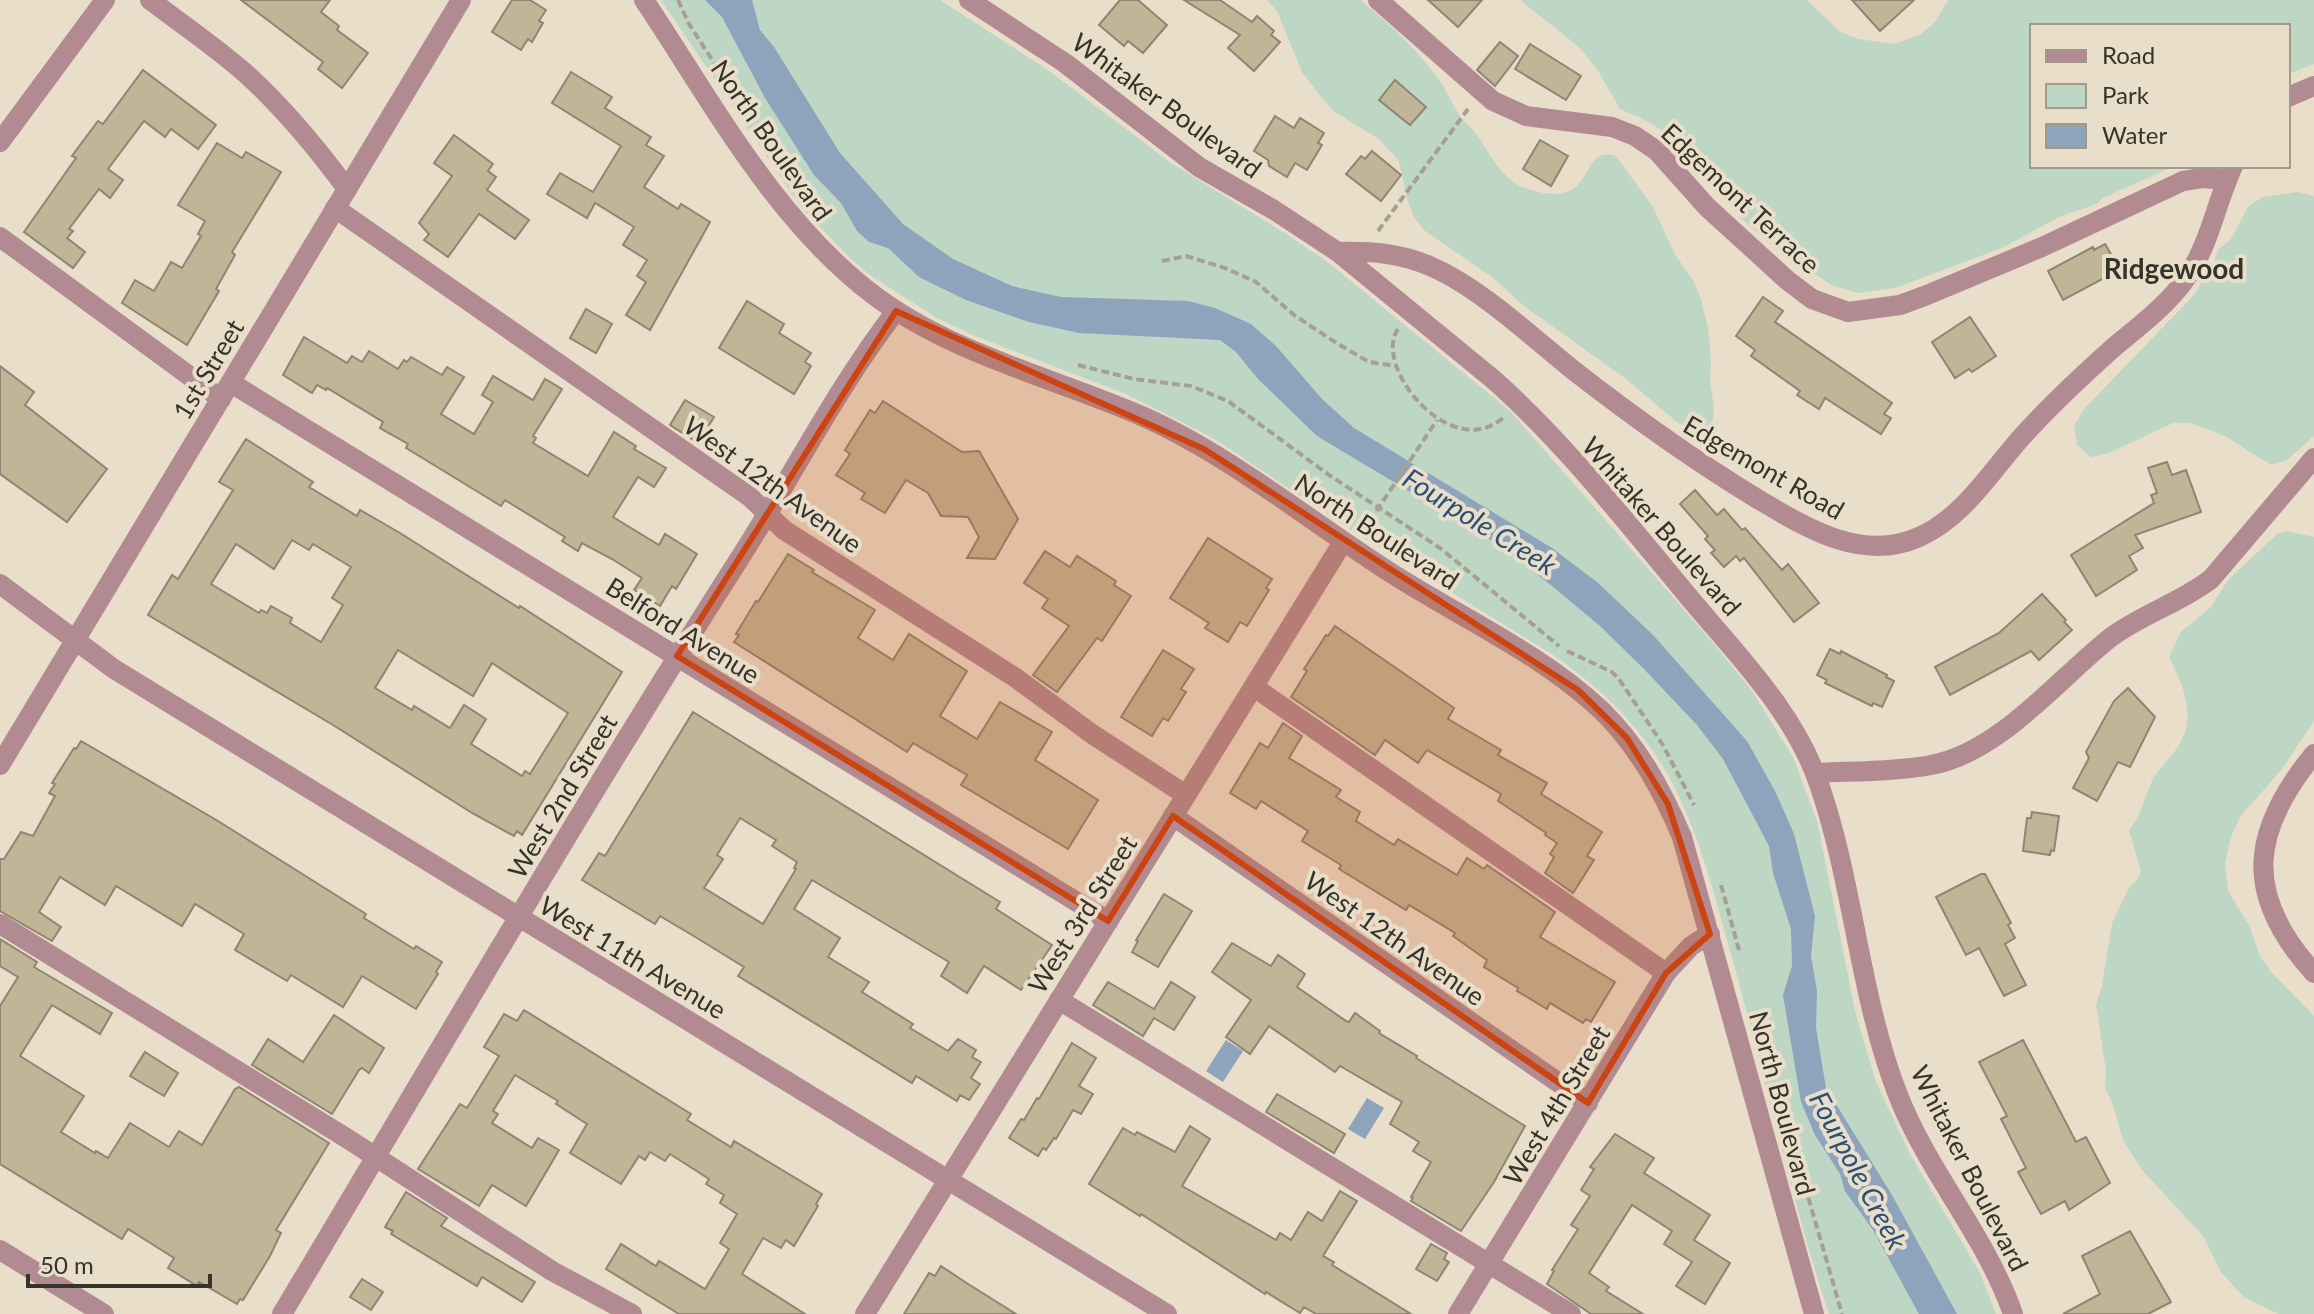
<svg xmlns="http://www.w3.org/2000/svg" width="2314" height="1314" font-family="Lato,sans-serif">
  <rect width="100%" height="100%" fill="#e8dec9"/>
  <g fill="#bed6c4">
    <path d="M661,0H940L1048,70L1171,163L1291,237L1330,264L1510,411L1714,644L1752,691L1793,757L1817,821L1856,1015L1876,1082L1910,1154L1980,1273L1996,1314H1829C1792,1202 1766,1082 1735,968C1715,898 1699,826 1661,763C1634,720 1596,685 1555,656L1360,536L1213,438L1126,394L975,336L937,318L871,276L849,257L801,207Z"/>
    <path d="M1267,0H1360C1390,23 1420,53 1442,84C1448,94 1453,106 1460,116C1466,124 1475,131 1480,139C1493,160 1505,183 1531,190C1600,210 1576,144 1616,156L1653,207L1674,253L1694,282L1701,299L1708,328L1711,360L1710,381L1714,408L1712,427L1705,432L1696,431L1677,422L1626,379L1524,306L1492,277L1425,231L1414,217L1407,199L1399,161L1379,139L1333,111L1321,97L1302,72L1277,11Z"/>
    <polygon points="1520,0 1807,0 1839,31 1858,39 1895,44 1921,34 1935,22 1948,0 2314,0 2314,64 2288,74 2288,26 2032,26 2032,166 2174,166 2103,198 2096,204 2059,217 2002,248 1895,288 1858,293 1831,285 1769,243 1742,219 1673,137 1641,118 1620,109 1597,69 1579,47"/>
    <polygon points="2298,192 2314,196 2314,436 2287,460 2271,465 2225,436 2191,423 2173,423 2109,453 2091,457 2077,445 2074,426 2084,409 2193,296 2212,267 2218,250 2231,239 2248,207 2262,197"/>
    <path d="M2286,531L2314,537V721L2282,769L2240,817L2230,839L2225,864L2228,891L2249,925L2260,956L2271,972L2314,1016V1314H2278L2244,1297L2220,1271L2204,1237L2142,1170L2123,1140L2113,1105L2105,1087L2106,1070L2096,1005L2102,986L2112,923L2130,886L2137,880L2141,872L2129,830C2143,814 2144,797 2153,779C2160,767 2172,757 2179,745C2197,716 2183,684 2169,657L2181,632L2211,607L2228,580L2277,534Z"/>
  </g>
  <g fill="#8da4bc">
    <polygon points="705,0 752,0 760,30 774,47 840,153 903,224 953,259 1012,286 1061,297 1188,301 1215,308 1251,324 1276,346 1322,399 1354,428 1552,548 1597,582 1653,635 1747,741 1775,791 1794,834 1815,916 1811,956 1817,991 1816,1028 1826,1088 1892,1195 1957,1314 1919,1314 1873,1230 1845,1191 1840,1174 1815,1135 1801,1102 1783,995 1792,966 1791,929 1773,873 1769,846 1723,759 1697,725 1644,669 1600,626 1552,586 1499,545 1317,436 1258,379 1236,352 1220,340 1079,333 1029,322 966,300 919,277 888,248 869,242 857,231 841,203 814,175 765,98 722,17"/>
    <polygon points="1226,1040 1243,1051 1223,1082 1206,1071"/>
    <polygon points="1367,1098 1384,1108 1365,1139 1348,1129"/>
  </g>
  <g fill="#c1b597" stroke="#8e8672" stroke-width="2" fill-rule="evenodd">
    <polygon points="241,0 330,0 321,12 339,26 337,30 368,53 342,88 318,69 323,62"/>
    <polygon points="512,0 530,0 546,10 539,21 543,23 532,42 528,39 521,50 492,32"/>
    <polygon points="1120,0 1138,0 1167,25 1143,53 1128,41 1124,46 1099,25"/>
    <polygon points="1184,0 1220,0 1252,22 1257,16 1274,31 1271,35 1280,42 1254,71 1228,48 1240,35"/>
    <polygon points="1428,0 1482,0 1458,27"/>
    <polygon points="1852,0 1914,0 1880,31"/>
    <polygon points="1500,42 1518,56 1495,86 1477,70"/>
    <polygon points="1530,44 1581,76 1566,100 1515,69"/>
    <polygon points="143,70 216,125 198,149 171,129 165,137 144,121 108,169 123,180 110,198 99,189 69,229 73,231 67,238 85,252 73,268 24,232 76,158 72,156 98,121 103,124"/>
    <polygon points="571,72 612,97 605,108 651,137 646,145 664,156 644,187 678,209 681,204 710,222 650,330 626,315 646,282 637,276 647,260 623,245 634,227 595,203 587,218 547,194 560,173 593,192 621,146 552,103"/>
    <polygon points="1395,80 1426,107 1410,125 1379,100"/>
    <polygon points="1275,116 1294,128 1300,118 1324,133 1318,143 1322,145 1307,170 1295,163 1287,177 1269,166 1268,160 1254,151"/>
    <polygon points="454,135 493,164 488,171 496,177 487,190 529,220 515,239 479,214 448,257 424,240 429,234 419,223 452,176 434,163"/>
    <polygon points="1540,140 1568,156 1551,186 1523,169"/>
    <polygon points="217,143 242,158 246,152 281,172 232,252 235,255 216,289 219,291 187,345 122,303 135,280 154,291 171,262 182,268 201,236 198,234 205,221 178,205"/>
    <polygon points="1372,151 1401,175 1381,201 1346,174 1361,156 1365,159"/>
    <polygon points="2105,244 2115,261 2103,267 2108,276 2063,300 2048,271 2093,247 2094,250"/>
    <polygon points="1763,297 1783,311 1775,322 1892,403 1884,414 1891,418 1881,434 1825,398 1819,409 1797,395 1800,391 1751,356 1755,350 1736,336"/>
    <polygon points="747,301 784,324 779,333 811,353 805,362 811,366 794,394 719,348"/>
    <polygon points="586,309 612,324 596,353 570,338"/>
    <polygon points="1970,317 1996,356 1972,372 1969,369 1955,378 1932,342"/>
    <polygon points="304,337 347,363 352,356 362,362 369,351 398,369 404,360 407,362 411,357 442,375 447,367 464,377 441,414 474,434 493,402 482,395 493,376 533,400 545,379 562,389 533,436 536,438 533,443 588,476 614,432 636,446 634,449 666,468 654,487 638,477 613,517 659,545 665,534 697,554 676,589 672,586 660,606 634,590 642,578 612,559 582,543 578,551 562,541 565,537 505,500 501,506 406,448 408,444 380,428 383,422 327,388 326,390 317,385 312,393 283,375"/>
    <polygon points="0,366 34,392 25,405 107,469 67,522 0,474"/>
    <polygon points="685,400 714,417 698,443 670,425"/>
    <polygon points="883,401 962,452 979,451 1018,519 995,559 967,558 979,537 968,517 941,516 928,493 906,480 885,513 861,499 865,493 836,475 850,454 845,450 870,410 875,413"/>
    <path d="M246,439L313,482L309,487L357,516L360,510L400,533L519,608L520,606L622,672L522,835L517,831L514,836L472,813L333,725L148,615L172,575L178,579L233,490L219,482ZM292,540L309,550L313,544L351,567L332,598L343,605L321,642L290,623L292,618L271,606L267,613L261,610L259,613L211,584L236,544L274,569ZM398,650L473,696L492,663L568,713L530,774L525,771L522,776L471,744L486,719L464,705L450,728L414,706L412,710L375,688Z"/>
    <polygon points="2167,462 2172,475 2186,470 2201,512 2135,535 2143,548 2129,556 2137,570 2096,596 2071,555 2154,503 2151,495 2157,493 2148,468"/>
    <polygon points="1695,490 1717,515 1724,509 1742,530 1745,528 1782,570 1788,564 1819,603 1794,622 1744,558 1740,561 1736,556 1724,567 1711,553 1715,550 1705,539 1708,536 1680,504"/>
    <polygon points="1208,538 1272,579 1266,588 1269,590 1247,626 1240,622 1228,642 1205,628 1209,623 1170,598"/>
    <polygon points="1045,551 1070,567 1077,556 1116,581 1114,585 1131,596 1102,641 1097,638 1057,692 1033,675 1069,626 1042,608 1048,599 1024,583"/>
    <polygon points="788,554 814,570 812,572 875,610 858,638 893,660 909,634 967,671 940,716 977,739 1000,702 1052,732 1035,760 1098,800 1068,849 961,785 967,775 913,743 907,752 734,642 739,635 736,634 756,601 758,602"/>
    <polygon points="2042,594 2066,620 2064,622 2072,630 2039,660 2031,651 1950,695 1935,667 1999,633"/>
    <polygon points="1335,626 1454,708 1448,719 1501,750 1498,755 1547,783 1541,794 1602,832 1587,856 1594,860 1573,893 1545,873 1554,857 1550,854 1557,843 1545,835 1546,833 1498,801 1501,794 1427,750 1418,763 1385,740 1375,755 1291,697 1307,671 1304,669 1326,635 1328,636"/>
    <polygon points="1830,649 1840,654 1841,651 1887,675 1886,677 1894,681 1882,707 1873,703 1872,706 1825,683 1827,680 1817,675"/>
    <polygon points="1163,650 1194,669 1181,689 1186,692 1168,721 1163,718 1152,736 1121,717"/>
    <polygon points="2128,688 2155,717 2130,767 2118,762 2097,801 2073,788 2089,758 2086,752 2114,701"/>
    <path d="M693,712L1000,902L996,909L1052,945L1021,990L984,966L967,993L941,976L949,962L812,880L794,909L840,938L828,957L869,982L862,992L913,1024L910,1028L948,1051L958,1039L976,1050L972,1057L981,1062L971,1078L980,1084L969,1100L960,1095L957,1101L916,1076L912,1083L738,976L744,967L697,938L660,916L655,924L582,880L599,853L605,856ZM740,818L776,840L772,846L797,862L794,868L796,869L763,924L704,888L723,859L717,855Z"/>
    <polygon points="1283,723 1302,736 1289,758 1341,790 1336,797 1360,812 1356,821 1394,845 1398,839 1457,875 1467,858 1484,869 1487,865 1555,912 1540,937 1615,982 1591,1022 1586,1019 1583,1023 1550,1003 1547,1009 1517,991 1518,988 1484,967 1487,960 1453,936 1455,933 1409,905 1406,910 1339,869 1341,865 1302,841 1308,831 1261,801 1256,809 1230,793 1260,743 1268,748"/>
    <polygon points="81,741 218,821 366,914 364,918 414,949 416,946 442,962 436,972 438,974 416,1009 362,976 343,1007 291,975 287,981 235,950 244,934 195,904 182,926 116,886 105,905 60,877 39,912 61,927 52,941 0,911 0,859 4,859 21,832 33,836 55,796 49,793 55,784 52,783 74,748 76,749"/>
    <polygon points="2032,812 2059,816 2054,851 2051,850 2050,855 2023,851 2027,818 2031,818"/>
    <polygon points="1981,874 1985,874 2011,923 2008,925 2015,938 2005,944 2026,985 2004,996 1979,948 1966,955 1936,897"/>
    <polygon points="1164,894 1192,911 1158,967 1132,952 1138,941 1136,940"/>
    <polygon points="0,939 37,962 34,967 112,1013 100,1034 52,1005 20,1056 84,1096 61,1132 95,1153 96,1151 108,1158 130,1123 169,1147 179,1131 202,1145 235,1089 239,1087 329,1143 276,1230 281,1233 270,1256 243,1300 240,1299 237,1304 199,1282 197,1286 168,1268 174,1258 128,1229 122,1239 0,1164 0,1006 18,977 0,966"/>
    <polygon points="1232,943 1271,966 1278,955 1305,974 1297,987 1346,1021 1349,1022 1355,1013 1380,1031 1379,1033 1417,1056 1416,1058 1525,1126 1494,1182 1461,1231 1411,1201 1413,1198 1411,1197 1431,1162 1413,1151 1419,1142 1390,1124 1402,1102 1340,1066 1335,1072 1269,1026 1250,1054 1226,1037 1251,1000 1212,972"/>
    <polygon points="1108,982 1154,1009 1171,982 1195,997 1174,1030 1154,1018 1143,1036 1093,1005"/>
    <polygon points="524,1010 691,1114 687,1120 731,1147 734,1141 822,1194 816,1204 818,1206 794,1246 786,1240 781,1248 763,1238 742,1274 805,1314 679,1314 606,1269 621,1244 656,1266 659,1261 705,1289 729,1249 720,1243 737,1214 720,1203 724,1195 706,1184 709,1179 670,1154 665,1161 650,1152 645,1160 639,1156 621,1184 570,1153 587,1124 556,1104 558,1101 515,1075 493,1111 498,1114 492,1123 532,1148 538,1138 559,1150 526,1206 492,1185 479,1206 418,1169 460,1104 467,1108 499,1056 484,1047 504,1014 517,1021"/>
    <polygon points="334,1015 384,1048 369,1073 362,1068 359,1070 332,1114 252,1065 268,1039 303,1062"/>
    <polygon points="2023,1040 2076,1142 2086,1137 2110,1183 2069,1210 2065,1201 2041,1214 2018,1172 2026,1168 2001,1119 2007,1116 1979,1062"/>
    <polygon points="1072,1043 1096,1058 1079,1086 1093,1094 1081,1114 1073,1110 1056,1139 1054,1138 1046,1150 1043,1148 1038,1156 1009,1138 1021,1119 1024,1120 1037,1098 1039,1099"/>
    <polygon points="145,1052 178,1073 164,1096 130,1076"/>
    <polygon points="1277,1094 1345,1134 1334,1153 1266,1112"/>
    <polygon points="1190,1126 1210,1139 1182,1186 1276,1240 1280,1233 1291,1240 1308,1212 1322,1221 1340,1191 1357,1201 1323,1256 1334,1262 1332,1265 1411,1314 1316,1314 1304,1307 1300,1313 1266,1292 1265,1294 1141,1214 1140,1216 1089,1184 1123,1128 1135,1135 1137,1132 1175,1152"/>
    <polygon points="1615,1134 1654,1158 1644,1173 1710,1215 1694,1240 1730,1263 1705,1304 1676,1286 1692,1262 1664,1244 1672,1231 1632,1205 1589,1273 1609,1287 1606,1291 1643,1314 1591,1314 1547,1284 1554,1271 1552,1270 1578,1229 1571,1225 1590,1196 1581,1190 1594,1169 1590,1167"/>
    <polygon points="406,1192 447,1218 441,1226 535,1282 522,1302 482,1277 477,1286 391,1234 393,1231 385,1227"/>
    <polygon points="2130,1231 2171,1302 2148,1314 2063,1314 2100,1294 2082,1256"/>
    <polygon points="1431,1244 1447,1253 1444,1259 1449,1262 1437,1281 1416,1269"/>
    <polygon points="941,1266 965,1282 1016,1314 904,1314 929,1273 935,1276"/>
    <polygon points="362,1279 383,1292 371,1310 350,1297"/>
  </g>
  <g fill="none" stroke-linecap="round" stroke-linejoin="round">
    <g stroke="#a7a08f" stroke-width="4" stroke-dasharray="8 4" stroke-linecap="butt">
      <polyline points="678,0 689,24 751,120"/>
      <polyline points="1378,231 1468,109"/>
      <polyline points="1162,261 1186,256 1225,268 1256,282 1294,315 1338,344 1369,362 1396,366"/>
      <path d="M1398,329C1372,366 1450,463 1503,418"/>
      <polyline points="1078,365 1134,379 1191,386 1228,401 1329,475 1440,548 1559,646"/>
      <polyline points="1363,531 1437,420"/>
      <polyline points="1567,651 1612,672 1619,679 1663,745 1694,805"/>
      <polyline points="1721,885 1739,950"/>
      <polyline points="1785,1117 1842,1314"/>
    </g>
    <g stroke="#b18b91" stroke-width="20">
      <path d="M150,0C182,24 214,46 244,72C283,107 316,147 347,189"/>
      <path d="M644,0C712,102 776,222 875,296C954,355 1055,378 1144,417C1229,455 1310,521 1388,571C1459,617 1539,652 1601,710C1638,746 1662,790 1682,837L1814,1314"/>
      <path d="M969,0L1065,63L1199,167L1274,210L1338,252L1494,380C1566,444 1626,522 1688,596C1736,654 1794,711 1819,784C1854,885 1859,995 1898,1095C1928,1172 1986,1236 2013,1314"/>
      <polyline points="1378,0 1493,101 1526,116 1612,127 1635,136 1657,151 1707,207 1787,280 1812,299 1848,312 1900,305 1927,295 2042,247 2183,181 2202,178 2227,180"/>
      <polyline points="2288,97 2314,86"/>
      <polyline points="0,142 105,0"/>
      <polyline points="335,208 750,497 784,530 1016,678 1092,734 1186,795"/>
      <polyline points="0,237 221,399"/>
      <path d="M1338,252C1371,251 1401,253 1432,267C1480,288 1532,337 1573,370C1632,416 1692,459 1756,498C1805,527 1861,563 1919,537C1967,516 1995,464 2030,428C2056,400 2085,373 2113,348C2139,326 2168,305 2187,277C2210,243 2216,203 2233,166"/>
      <polyline points="231,383 1108,921"/>
      <polyline points="0,584 114,669 1167,1314"/>
      <polyline points="1254,687 1666,973"/>
      <path d="M2314,754C2250,832 2243,895 2314,973"/>
      <polyline points="0,765 461,0"/>
      <path d="M1815,773C1853,771 1894,772 1931,765C1999,753 2058,679 2110,638C2142,614 2180,603 2211,579L2314,458"/>
      <polyline points="1173,816 1588,1103"/>
      <polyline points="0,924 348,1139 552,1271 632,1314"/>
      <polyline points="1059,1000 1571,1314"/>
      <polyline points="0,1250 104,1314"/>
      <path d="M282,1314C433,1062 580,808 738,561C792,477 836,389 896,311"/>
      <polyline points="865,1314 1343,542"/>
      <polyline points="1458,1314 1666,973 1691,946 1710,934"/>
    </g>
  </g>
  <path fill="#c41" fill-opacity="0.2" stroke="#c41" stroke-width="6" stroke-linejoin="round" d="M896,311L1204,449L1578,690L1627,738L1668,804L1710,934L1666,973L1588,1103L1173,816L1108,921L677,656Z"/>
  <g text-anchor="middle" dominant-baseline="central" stroke-width="8" stroke-linejoin="round" paint-order="stroke">
    <g font-size="26" fill="#36332a" stroke="#e8dec9">
      <text transform="translate(1167 105) rotate(36)">Whitaker Boulevard</text>
      <text transform="translate(772 140) rotate(55)">North Boulevard</text>
      <text transform="translate(1741 198) rotate(43)">Edgemont Terrace</text>
      <text transform="translate(208 369) rotate(-59)">1st Street</text>
      <text transform="translate(1764 467) rotate(30)">Edgemont Road</text>
      <text transform="translate(773 484) rotate(36)">West 12th Avenue</text>
      <text transform="translate(1662 526) rotate(49)">Whitaker Boulevard</text>
      <text transform="translate(1377 531) rotate(33)">North Boulevard</text>
      <text transform="translate(683 630) rotate(32)">Belford Avenue</text>
      <text transform="translate(562 796) rotate(-59)">West 2nd Street</text>
      <text transform="translate(1082 914) rotate(-58)">West 3rd Street</text>
      <text transform="translate(1395 938) rotate(35)">West 12th Avenue</text>
      <text transform="translate(633 957) rotate(31)">West 11th Avenue</text>
      <text transform="translate(1783 1103) rotate(75)">North Boulevard</text>
      <text transform="translate(1556 1105) rotate(-59)">West 4th Street</text>
      <text transform="translate(1970 1168) rotate(63)">Whitaker Boulevard</text>
    </g>
    <g font-size="28" font-weight="bold" fill="#36332a" stroke="#e8dec9">
      <text x="2174" y="268">Ridgewood</text>
    </g>
    <g font-size="28" font-style="italic" fill="#2d5175" stroke="#e8dec9">
      <text transform="translate(1480 521) rotate(32)">Fourpole Creek</text>
      <text transform="translate(1859 1170) rotate(62)">Fourpole Creek</text>
    </g>
  </g>
  <rect x="2030" y="24" width="260" height="144" fill="#e8dec9" stroke="#a19a89" stroke-width="2"/>
  <rect x="2046" y="50" width="40" height="12" fill="#b18b91" stroke="#a19a89" stroke-width="2"/>
  <text x="2102" y="64" font-size="24" fill="#36332a">Road</text>
  <rect x="2046" y="84" width="40" height="24" fill="#bed6c4" stroke="#a19a89" stroke-width="2"/>
  <text x="2102" y="104" font-size="24" fill="#36332a">Park</text>
  <rect x="2046" y="124" width="40" height="24" fill="#8da4bc" stroke="#a19a89" stroke-width="2"/>
  <text x="2102" y="144" font-size="24" fill="#36332a">Water</text>
  <path d="M28 1274v12h182v-12" fill="none" stroke="#36332a" stroke-width="4"/>
  <text x="40" y="1274" font-size="24" fill="#36332a" stroke="#e8dec9" stroke-width="6" paint-order="stroke">50 m</text>
</svg>
